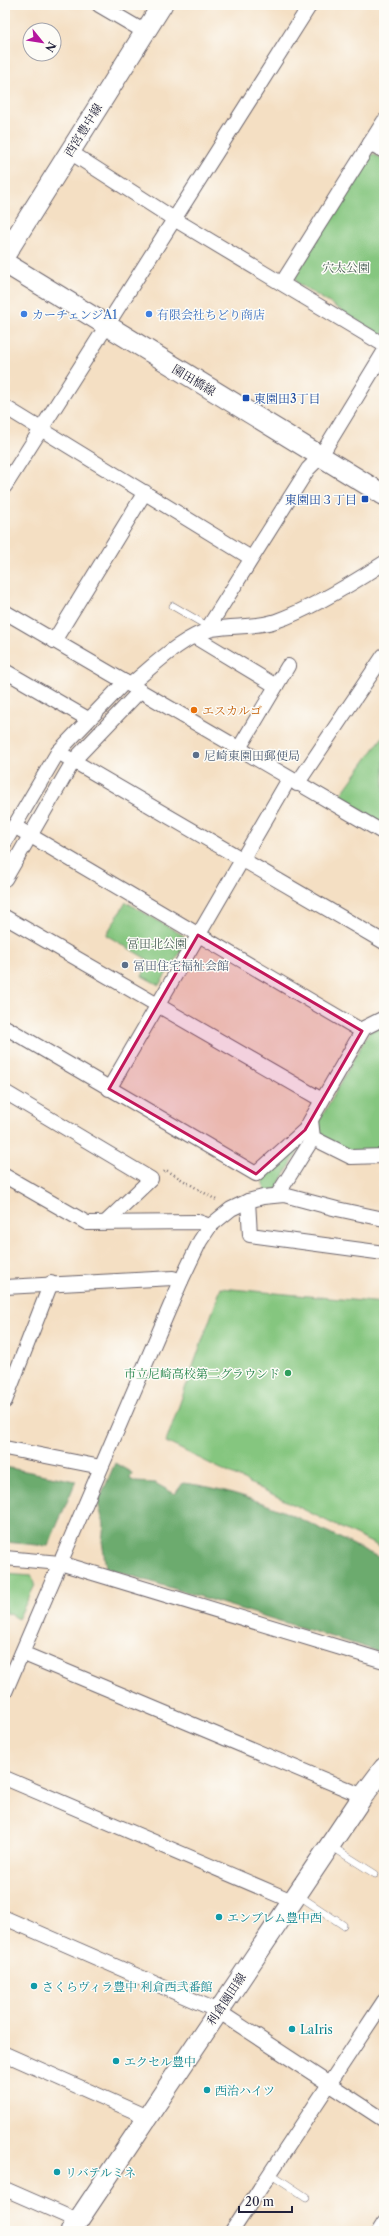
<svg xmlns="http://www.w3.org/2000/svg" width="389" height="2236" font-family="'Libre Caslon Text','Noto Serif JP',serif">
  <rect width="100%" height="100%" fill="#fdfcf7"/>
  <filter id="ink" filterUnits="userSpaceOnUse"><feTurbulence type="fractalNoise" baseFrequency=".025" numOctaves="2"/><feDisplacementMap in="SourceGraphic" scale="8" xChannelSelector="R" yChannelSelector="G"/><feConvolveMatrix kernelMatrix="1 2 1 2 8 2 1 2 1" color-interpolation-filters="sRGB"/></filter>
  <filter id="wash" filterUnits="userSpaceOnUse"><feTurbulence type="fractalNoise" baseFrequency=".012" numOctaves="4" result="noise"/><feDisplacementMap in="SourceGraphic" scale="16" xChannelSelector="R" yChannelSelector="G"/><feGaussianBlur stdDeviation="0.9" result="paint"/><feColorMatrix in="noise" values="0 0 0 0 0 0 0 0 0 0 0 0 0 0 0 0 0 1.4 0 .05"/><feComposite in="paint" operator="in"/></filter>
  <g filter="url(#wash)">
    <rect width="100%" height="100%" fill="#f4dfc3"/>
    <g fill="#85c67f" stroke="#54745d">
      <polygon points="374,154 384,160 384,334 381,335 297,283 295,276 369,156"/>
      <polygon points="384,735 384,824 339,797"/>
      <polygon points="126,902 184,936 185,945 159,985 142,976 150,961 106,935"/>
      <polygon points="384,1025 384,1151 352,1154 320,1137 317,1125 369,1032"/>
      <polygon points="307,1136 276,1190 265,1192 263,1176"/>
      <polygon points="221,1288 384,1303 384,1549 166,1442"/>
      <polygon points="5,1574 32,1576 35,1585 18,1619 5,1612"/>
    </g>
    <g fill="#6cab6e" stroke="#476654">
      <path d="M115,1463L132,1473L130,1479L136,1482L155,1483L175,1494L183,1483C256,1491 320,1529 384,1560V1653L106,1568L102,1541L104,1525L98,1503Z"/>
      <polygon points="5,1467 76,1481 48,1546 5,1542"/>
    </g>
  </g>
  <g filter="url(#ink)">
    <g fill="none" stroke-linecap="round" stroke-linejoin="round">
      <defs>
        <g id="lane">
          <polyline points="173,606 209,627"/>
          <polyline points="331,1846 375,1874"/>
          <polyline points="298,1895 343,1925"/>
          <polyline points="270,2173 306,2197"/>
        </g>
        <g id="street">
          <polyline points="99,5 145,32"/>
          <polyline points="370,143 384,151"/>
          <polyline points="70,152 174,219 384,345"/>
          <polyline points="282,283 384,121"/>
          <polyline points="5,407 251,558"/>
          <polyline points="5,486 310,5"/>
          <polyline points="5,612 384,833"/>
          <polyline points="206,631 308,469 320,457 384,352"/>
          <polyline points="195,637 276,686"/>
          <polyline points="54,641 145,492"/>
          <polyline points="5,671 88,719"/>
          <path d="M130,685C152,667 184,635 213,629C234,625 256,628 276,621C311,609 353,583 384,563"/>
          <polyline points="238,750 288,666"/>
          <polyline points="58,752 384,942"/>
          <polyline points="297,784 384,655"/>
          <polyline points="14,826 362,1031"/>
          <polyline points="5,842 58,752 125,682"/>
          <polyline points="5,879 74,760 140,691"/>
          <polyline points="5,917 322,1100"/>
          <polyline points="5,1027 256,1174 305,1130 364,1028 384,1018"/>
          <polyline points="109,1089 289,779"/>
          <polyline points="5,1092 151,1179 106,1222"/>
          <polyline points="313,1138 351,1157 384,1156"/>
          <polyline points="5,1176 87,1223 199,1222 210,1226"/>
          <polyline points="278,1194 313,1138 311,1120"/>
          <polyline points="248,1201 250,1235 384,1253"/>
          <polyline points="5,1287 173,1278 181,1281"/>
          <polyline points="5,1401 51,1283"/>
          <polyline points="5,1448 101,1467"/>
          <polyline points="5,1558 60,1563 384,1661"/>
          <polyline points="22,1653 363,1796"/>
          <polyline points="5,1692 181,1281 200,1241 210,1226 231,1209 248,1201 263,1197 284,1195 337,1209 384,1219"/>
          <polyline points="5,1778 292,1901"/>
          <polyline points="5,1918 218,2011 384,2120"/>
          <polyline points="5,2054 147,2117"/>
          <polyline points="5,2189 78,2221"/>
          <polyline points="232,2231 384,2001"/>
          <polyline points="379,2231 384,2223"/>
        </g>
        <g id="secondary">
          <polyline points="5,255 162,5"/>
          <polyline points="5,263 384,495"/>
          <polyline points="71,2231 363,1796 384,1768"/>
        </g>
      </defs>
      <use href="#lane" stroke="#6c646b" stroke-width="8"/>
      <use href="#street" stroke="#6c646b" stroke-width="16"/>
      <use href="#secondary" stroke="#6c646b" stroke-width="22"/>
      <polyline stroke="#6c646b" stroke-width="2.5" stroke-dasharray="1 3" stroke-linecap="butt" points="164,1172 166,1170 218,1201"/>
      <use href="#lane" stroke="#fff" stroke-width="7"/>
      <use href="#street" stroke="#fff" stroke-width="14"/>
      <use href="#secondary" stroke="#fff" stroke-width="20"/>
    </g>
  </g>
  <path fill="#c2185b" fill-opacity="0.2" stroke="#c2185b" stroke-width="3" stroke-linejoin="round" d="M198,935L362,1031L305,1130L256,1174L109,1089Z"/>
  <g fill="#3f7fe0" stroke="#fdfcf7" stroke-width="1.5">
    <circle cx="24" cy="314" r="4"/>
    <circle cx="149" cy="314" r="4"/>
  </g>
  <g fill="#1a4fb4" stroke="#fdfcf7" stroke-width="1.5">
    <rect x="242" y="394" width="8" height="8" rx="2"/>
    <rect x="361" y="495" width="8" height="8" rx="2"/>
  </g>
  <circle fill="#e8710a" stroke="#fdfcf7" stroke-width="1.5" cx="194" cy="710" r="4"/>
  <g fill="#5c6f8a" stroke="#fdfcf7" stroke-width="1.5">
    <circle cx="196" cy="755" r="4"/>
    <circle cx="125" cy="965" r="4"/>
  </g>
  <circle fill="#2e9e5b" stroke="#fdfcf7" stroke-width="1.5" cx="288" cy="1373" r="4"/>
  <g fill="#0f9aa8" stroke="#fdfcf7" stroke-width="1.5">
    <circle cx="219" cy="1917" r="4"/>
    <circle cx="34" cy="1986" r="4"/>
    <circle cx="292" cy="2029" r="4"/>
    <circle cx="116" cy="2061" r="4"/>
    <circle cx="207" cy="2090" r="4"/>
    <circle cx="57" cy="2172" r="4"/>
  </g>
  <g text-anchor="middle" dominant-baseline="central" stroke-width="3" stroke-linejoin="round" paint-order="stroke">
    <g font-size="12" fill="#22223b" stroke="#fdfcf7">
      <text transform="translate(83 130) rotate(-58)">西宮豊中線</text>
      <text transform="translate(194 380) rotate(31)">園田橋線</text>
      <text transform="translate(226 1999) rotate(-56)">利倉園田線</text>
    </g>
    <g font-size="12" fill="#455b53" stroke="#fdfcf7">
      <text x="346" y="267">穴太公園</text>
      <text x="157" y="943">冨田北公園</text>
    </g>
    <g font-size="12" fill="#366cbe" stroke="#fdfcf7" text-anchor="start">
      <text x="32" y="314">カーチェンジA1</text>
      <text x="157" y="314">有限会社ちどり商店</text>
    </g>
    <g font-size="12" fill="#164399" stroke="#fdfcf7" text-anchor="start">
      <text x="254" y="398">東園田3丁目</text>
      <text x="357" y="499" text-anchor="end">東園田３丁目</text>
    </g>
    <g font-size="12" fill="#c56008" stroke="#fdfcf7" text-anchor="start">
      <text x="202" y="710">エスカルゴ</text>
    </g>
    <g font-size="12" fill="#4e5e75" stroke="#fdfcf7" text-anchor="start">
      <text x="204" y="755">尼崎東園田郵便局</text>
      <text x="133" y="965">冨田住宅福祉会館</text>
    </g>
    <g font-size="12" fill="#27864d" stroke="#fdfcf7" text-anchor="end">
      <text x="280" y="1373">市立尼崎高校第二グラウンド</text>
    </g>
    <g font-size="12" fill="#0d838f" stroke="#fdfcf7" text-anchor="start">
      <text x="227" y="1917">エンブレム豊中西</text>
      <text x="42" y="1986">さくらヴィラ豊中 利倉西弐番館</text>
      <text x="300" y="2029">LaIris</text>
      <text x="124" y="2061">エクセル豊中</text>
      <text x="215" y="2090">西治ハイツ</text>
      <text x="65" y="2172">リバテルミネ</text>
    </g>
  </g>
  <rect width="389" height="2236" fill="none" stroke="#fdfcf7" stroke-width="20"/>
  <g transform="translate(42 42) rotate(120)"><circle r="19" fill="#fdfcf7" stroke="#a5a5ac"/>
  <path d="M0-3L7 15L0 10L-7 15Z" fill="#b5179e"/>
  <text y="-6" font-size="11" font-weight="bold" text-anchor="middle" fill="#22223b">N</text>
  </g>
  <path d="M239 2206v6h53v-6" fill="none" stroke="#22223b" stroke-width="2"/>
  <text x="245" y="2206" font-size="12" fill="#22223b" stroke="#fdfcf7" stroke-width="3" paint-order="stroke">20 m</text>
</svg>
